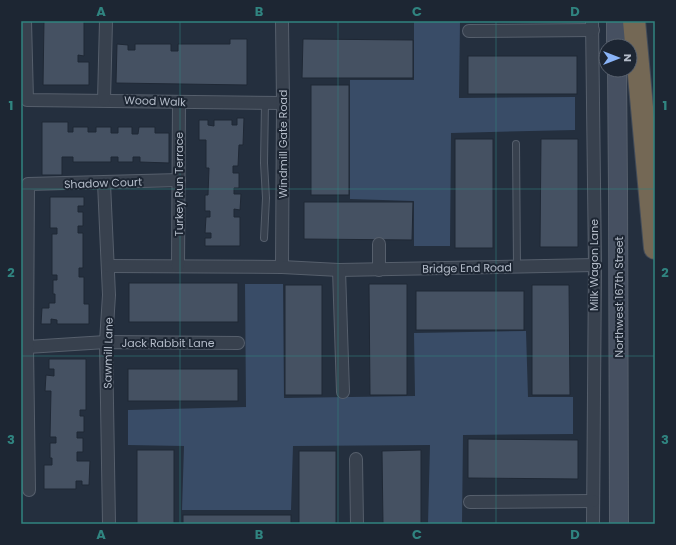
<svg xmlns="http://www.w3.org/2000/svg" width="676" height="545" font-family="Poppins,sans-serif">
  <rect width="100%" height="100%" fill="#242f3e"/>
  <g fill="#394c67">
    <polygon points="414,21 460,21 459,98 575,97 575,130 451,133 450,246 414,246 414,201 350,199 350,80 414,80"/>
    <polygon points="245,284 283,284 284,398 415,396 414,333 526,331 528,397 573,397 573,434 463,435 462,524 428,524 430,445 293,446 291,510 182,510 184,446 128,445 128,410 246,407"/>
  </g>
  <g fill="#455162" stroke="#1f2835">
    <polygon points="44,21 84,21 84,56 78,55 78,62 89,62 89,85 43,85"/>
    <polygon points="230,39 247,39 247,85 116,83 117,44 128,45 128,50 135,50 135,44 171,44 171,51 178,51 178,44 230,44"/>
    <polygon points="303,39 413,40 413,78 302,78"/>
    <rect x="468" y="56" width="109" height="38"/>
    <rect x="311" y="85" width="38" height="110"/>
    <polygon points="237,118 244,118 243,145 239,145 238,166 233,166 233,173 239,173 239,188 234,188 234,194 241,194 240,210 234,209 234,217 240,217 240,246 205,246 205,238 211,238 211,233 205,233 206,217 210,217 210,211 205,211 205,195 208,195 209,168 206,168 206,140 199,140 199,120 208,120 208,125 214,126 214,120 232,120 232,125 237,125"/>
    <polygon points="42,122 68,122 68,132 73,132 73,127 88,127 88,132 96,132 96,127 111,127 111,133 118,133 118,127 132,127 132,134 138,134 139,127 155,127 155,133 169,133 169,163 140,162 140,157 133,157 133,162 118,162 118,157 111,157 111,162 73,162 73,157 62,157 62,175 42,175"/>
    <rect x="455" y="139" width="38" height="109"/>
    <polygon points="541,139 578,139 578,247 540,247"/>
    <polygon points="50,197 84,197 84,206 78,206 78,212 83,212 83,226 78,226 78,233 83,233 83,268 79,268 79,277 84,277 84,304 89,304 89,324 57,324 57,320 51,319 51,324 41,324 42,308 49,308 49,303 55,303 55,294 53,294 53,280 57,280 57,275 52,275 52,234 57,234 57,228 50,228"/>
    <polygon points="304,202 413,202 412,240 304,239"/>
    <rect x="129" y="283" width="109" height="39"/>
    <polygon points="369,284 407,284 407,395 370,395"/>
    <rect x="285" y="285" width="37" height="110"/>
    <polygon points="532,285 569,285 570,395 532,395"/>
    <rect x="416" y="291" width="108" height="39"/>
    <polygon points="49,359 86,359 86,410 80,410 80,416 84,416 84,432 77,432 77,438 83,438 83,452 77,452 77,461 90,461 89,485 82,485 82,481 76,481 76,489 44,489 44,465 52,465 52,458 50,458 50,443 56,443 56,437 50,437 51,391 45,391 46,375 54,376 54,369 49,369"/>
    <rect x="128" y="369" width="110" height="32"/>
    <polygon points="468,439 578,440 578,479 468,478"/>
    <rect x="137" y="450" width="37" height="74"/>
    <polygon points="421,450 421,524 383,524 382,451"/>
    <rect x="299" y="451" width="37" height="73"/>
    <rect x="183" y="515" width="108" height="9"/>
    <polygon points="468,523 578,524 468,524"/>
  </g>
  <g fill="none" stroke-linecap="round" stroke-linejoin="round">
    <defs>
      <g id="lane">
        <polyline points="516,144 517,267"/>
        <polyline points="264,238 266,198 264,163 265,103"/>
      </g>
      <g id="street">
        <polyline points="25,21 27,100 283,103"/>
        <polyline points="282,21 283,103 282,267"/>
        <polyline points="592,21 595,265 593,524"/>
        <polyline points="469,31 593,30"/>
        <polyline points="104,100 106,21"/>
        <polyline points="104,183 109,295 106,342 109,524"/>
        <polyline points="108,266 282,267 339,270 595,265"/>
        <polyline points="178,266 179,102"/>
        <polyline points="339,270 343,392"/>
        <polyline points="379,270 379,244"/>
        <polyline points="27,347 106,342 238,343"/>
        <polyline points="356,459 357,524"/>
        <polyline points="29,490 27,347 28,184 179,180"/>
        <polyline points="470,502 593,501"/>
      </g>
      <g id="secondary">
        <polyline points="616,21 616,46"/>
        <polyline points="617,70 618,189 619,524"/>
      </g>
      <polyline id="highway" points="634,21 655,248"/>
    </defs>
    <use href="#lane" stroke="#565f6c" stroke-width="8"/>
    <use href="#street" stroke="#565f6c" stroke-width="14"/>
    <use href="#secondary" stroke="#565f6c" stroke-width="20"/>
    <use href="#highway" stroke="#434c59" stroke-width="24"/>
    <use href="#lane" stroke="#38414e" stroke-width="6"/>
    <use href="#street" stroke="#38414e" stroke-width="12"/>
    <use href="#secondary" stroke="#465061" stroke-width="18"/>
    <use href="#highway" stroke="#746855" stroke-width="22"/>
  </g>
  <path fill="none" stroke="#308480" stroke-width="1" stroke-opacity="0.55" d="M180,21V524M338,21V524M496,21V524M21,189H655M21,356H655"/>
  <g text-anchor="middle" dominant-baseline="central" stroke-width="4" stroke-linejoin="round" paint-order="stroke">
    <g font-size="11" fill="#b4bcc9" stroke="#1d2633">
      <text transform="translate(155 101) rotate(2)">Wood Walk</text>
      <text transform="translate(283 144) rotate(-90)">Windmill Gate Road</text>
      <text transform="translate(103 183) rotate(-2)">Shadow Court</text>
      <text transform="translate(179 184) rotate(-90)">Turkey Run Terrace</text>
      <text transform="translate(594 265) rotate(-90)">Milk Wagon Lane</text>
      <text transform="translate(467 268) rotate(-1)">Bridge End Road</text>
      <text transform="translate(619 297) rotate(-90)">Northwest 167th Street</text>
      <text x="168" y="343">Jack Rabbit Lane</text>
      <text transform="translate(108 353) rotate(-89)">Sawmill Lane</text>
    </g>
  </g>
  <rect width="676" height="545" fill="none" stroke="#1d2633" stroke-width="44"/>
  <g transform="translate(618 58) rotate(90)"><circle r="19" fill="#1d2633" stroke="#59626f"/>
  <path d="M0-3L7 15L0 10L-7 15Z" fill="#8ab4f8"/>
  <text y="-6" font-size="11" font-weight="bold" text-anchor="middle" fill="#b4bcc9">N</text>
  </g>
  <rect x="22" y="22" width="632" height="501" fill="none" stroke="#308480" stroke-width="1.5"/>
  <g font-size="13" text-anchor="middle" font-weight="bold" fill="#308480">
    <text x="101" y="16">A</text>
    <text x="259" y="16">B</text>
    <text x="417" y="16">C</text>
    <text x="575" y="16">D</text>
    <text x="11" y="110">1</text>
    <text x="665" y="110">1</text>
    <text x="11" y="277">2</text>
    <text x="665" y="277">2</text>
    <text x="11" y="444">3</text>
    <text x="665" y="444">3</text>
    <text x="101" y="539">A</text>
    <text x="259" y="539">B</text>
    <text x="417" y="539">C</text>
    <text x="575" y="539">D</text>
  </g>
</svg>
